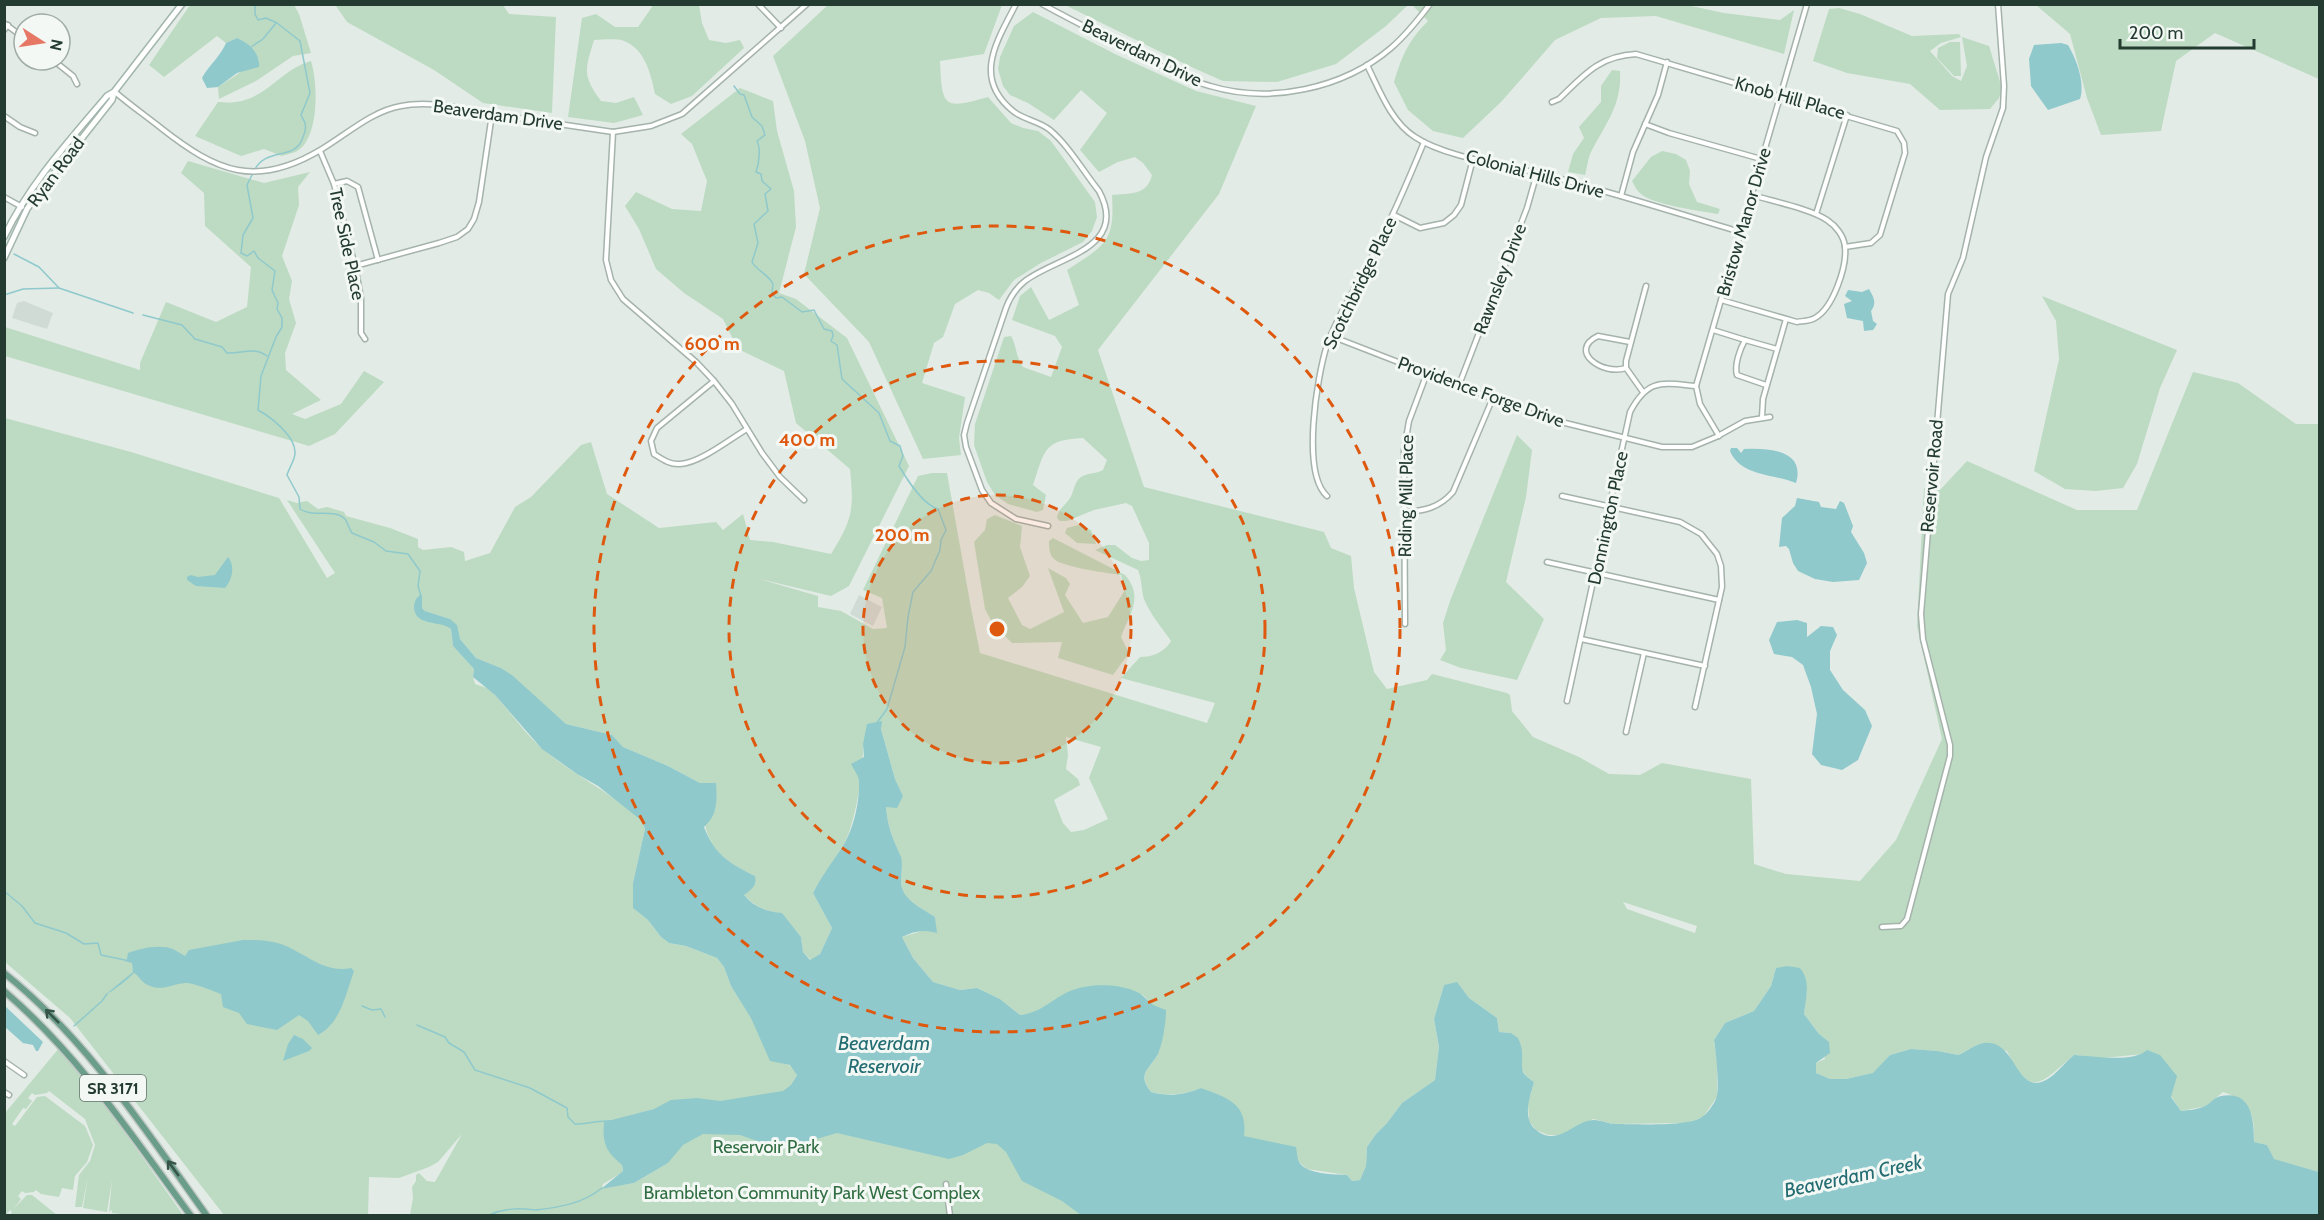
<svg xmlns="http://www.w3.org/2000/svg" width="2324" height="1220" font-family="Cabin,sans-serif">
  <rect width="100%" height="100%" fill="#e2ebe6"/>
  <g fill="#d1dbd5">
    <polygon points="24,301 53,313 47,329 12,318 17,303"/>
    <polygon points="859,595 882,607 873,626 850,614"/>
  </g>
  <g fill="#bddbc2" fill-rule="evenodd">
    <polygon points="338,4 503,5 509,14 556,17 552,113 483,103 434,70 347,22 336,6"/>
    <path d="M829,4L1002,5L984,54L940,61C942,107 943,110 988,97L1011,123L1023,128L1038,131L1051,141L1095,202L1097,217L1092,231L1083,242L1041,263L1014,280L999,300L989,293L978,290L955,304L943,337L934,343L922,383L965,397L959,438L961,455L923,459L869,342L804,274L820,208L805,141L773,56Z"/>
    <path d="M1682,4L1724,13L1780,20L1794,10L1784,54L1656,16L1601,18L1555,40L1502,101L1463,138L1433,131L1408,110L1394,82C1402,56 1408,41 1428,21L1412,5Z"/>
    <polygon points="190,5 294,5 299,14 311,53 293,56 256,81 219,99 218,87 259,60 251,47 237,38 226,43 217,36 164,77 149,65"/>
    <path d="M652,5H699L702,23L709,40L726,43L740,40L744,48L692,96L671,104L655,94C651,74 645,49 624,41C616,38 603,40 594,40C585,70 582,75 601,101L616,103L634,97L643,115L614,123L568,117L582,18L596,14L615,27H638L652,7Z"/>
    <polygon points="1065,5 1408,4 1408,5 1386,26 1336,64 1277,82 1223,81 1189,66"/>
    <polygon points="2036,5 2319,5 2319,79 2215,33 2176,61 2161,131 2101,135 2087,98 2070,34"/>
    <polygon points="1839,8 1860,14 1912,36 1959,34 1961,37 1941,43 1930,51 1952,76 1961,81 1967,66 1962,37 1989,46 2002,88 1999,98 1990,109 1940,110 1910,84 1847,73 1813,61 1829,9"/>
    <path d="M1033,12L1115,54L1196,91L1256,106L1219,194L1098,350L1144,487L1324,532L1331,548L1351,556L1354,588L1374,672L1387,689L1427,680L1432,674L1507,693L1510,695L1512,711L1533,737L1579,757L1609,774L1640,775L1662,763L1751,779L1754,864L1786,874L1860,881L1896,840L1942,739L1917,626L1924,488L1940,490L1967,461L2077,510H2137L2193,372L2238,383L2296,424H2319V1172L2273,1159L2267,1145L2254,1142C2255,1114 2251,1101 2223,1092L2206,1106L2181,1111L2143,1054L2103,1058L2074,1055C2042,1082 2031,1101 2007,1051L1977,1045L1958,1055L1938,1051L1911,1049L1890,1055L1874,1073L1846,1079H1830L1816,1073V1063L1825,1059L1819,1034L1804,1014L1807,990L1776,968L1771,986L1754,1011L1725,1023L1714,1040L1717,1062V1097L1703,1117L1687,1123L1614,1124L1593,1119L1562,1135H1548L1536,1130L1529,1121L1528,1103L1534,1082C1521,1074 1520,1066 1522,1052L1511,1033L1499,1032L1497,1018L1469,998L1457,983L1444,985L1434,1019L1439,1048L1435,1080L1402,1103L1387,1123L1376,1134L1367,1147L1366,1166L1360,1180L1352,1181L1347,1175L1307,1169L1299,1162L1244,1136L1201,1088C1183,1095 1170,1096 1151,1092C1135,1071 1153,1068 1159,1051C1163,1038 1158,1016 1151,1004C1149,1001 1145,997 1142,994L1047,1006L1030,1014L1020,1015L1000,999L977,988L960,990L933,982L913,958L902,937L925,930L936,932L935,917C921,908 901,900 901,881C901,873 903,863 900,857C894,840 887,826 886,807L903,796L895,779L881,729L863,744C864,768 855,830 841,849C832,864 821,877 813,893L832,928L820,954L811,960L803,952L801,937L782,914C767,912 754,906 744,895L755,876C705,853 704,834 700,783L668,766L623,747L612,735L566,724L501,668L476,658L460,639L450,619L425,611L422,608V596L420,595L424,621L444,623L451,629L453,646L474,669L473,677L475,684L487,688L495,695C511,713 526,735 544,750C575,776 612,793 642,821L645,829L633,883V908L648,920L661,937L669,943L686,946L717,958L724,967L731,986L782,1063C790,1065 794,1067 797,1075L793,1081L1021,1125L1105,1215H410L413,1198L412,1187L416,1181V1175L419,1173L427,1181L435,1182L462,1134L438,1162L429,1167L399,1178L369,1177L368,1215H224L70,1018L5,962V418L131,452L279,498L327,578L335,573L287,500L297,503L307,501L318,509L327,507L344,512L346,516L390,528L418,539V547L423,550L451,547L464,552L465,561L490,553L515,507L531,497L581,445L591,442L607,494L659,528L716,522L723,530L743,514L750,540L773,542L831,554C853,519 854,509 850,469L796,423L784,371L738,349L723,319L684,293L656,269L639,229L625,206L636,192L672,209L701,211L707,181L692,144L681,134L740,88L773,101L777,131L794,191L796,227L779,293L796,299L847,338L909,466L849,586L831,596L756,578L818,596V607L841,611L873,629L887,628L882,598L863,590L918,476L932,473H947L971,608L980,653L1207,723L1215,703L1121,678L1140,657C1152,657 1164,653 1171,641C1162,628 1150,614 1144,599C1141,589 1142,579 1138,570L1095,550L1107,545H1115L1132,558L1141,561L1149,560V543L1132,506L1126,503L1094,510L1067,521H1060L1057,518C1058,509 1065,506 1070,498C1074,492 1074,482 1081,477C1087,473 1096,474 1103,470L1107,460L1083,438C1043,440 1045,450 1033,485L1046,495L1043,510L1037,512L1008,504L995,495L987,482L974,445L975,424L1004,337L1011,336C1017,346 1015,355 1023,367L1051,377L1062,347L1055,336L1012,320L1020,296L1031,287L1049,320L1079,305L1067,270C1105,245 1115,243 1112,195C1130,193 1147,196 1152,175L1143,163L1135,157L1118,162L1099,172L1080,150L1107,113L1081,90L1054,120L1028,103L1010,95L1003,86L998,69L1000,57L1014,26ZM1066,737L1101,747L1089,778L1108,819L1084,830L1071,832L1063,823L1054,800L1080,785L1078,779L1066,769L1068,755ZM1623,902L1697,926L1695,933L1627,909ZM654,1109L668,1163L634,1183L602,1188L603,1184L623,1172L622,1165L604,1123Z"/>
    <polygon points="1950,42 1960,42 1961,76 1954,76 1937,58 1938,48"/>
    <path d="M311,61C318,83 319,133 300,149C296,153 287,154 282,156L264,149L241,156L195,136L218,102C265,107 274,72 311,61Z"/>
    <path d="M1612,70L1620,71C1622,105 1606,123 1591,152C1588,158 1587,168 1585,175L1568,172L1573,154L1584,138L1579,127L1601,102V86Z"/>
    <path d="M1662,151L1676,154L1686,160L1690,171L1689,184L1697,202L1720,209L1718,214C1701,211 1652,205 1640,193C1637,191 1634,185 1632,181L1651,157Z"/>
    <polygon points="188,161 264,183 310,172 298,187 299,205 282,256 292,281 289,299 296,323 285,353 286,370 321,400 292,414 305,419 341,404 364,371 384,382 335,434 309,446 5,356 5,327 140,370 140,363 166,302 216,322 247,307 251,267 205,226 204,193 181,173"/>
    <polygon points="2042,296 2177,350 2160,388 2137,464 2123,488 2096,491 2065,489 2034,471 2059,359 2056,321"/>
    <polygon points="1517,435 1532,450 1526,497 1506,582 1544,619 1517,680 1461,668 1440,660 1446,650 1443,623 1450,601"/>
    <path d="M995,515L1022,526L1020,547L1030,576L1022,587L1008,598L1022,625L1030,629L1064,612L1048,568L1066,578L1070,584L1065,595L1083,623L1108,617L1125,590L1121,575C1107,573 1062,567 1054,559C1049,554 1049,547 1049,541L1053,538L1125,575C1144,597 1130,613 1121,637L1129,653L1113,675L1058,658L1062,642L1012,643L993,624L985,609L974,542L985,530L987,519Z"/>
    <polygon points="1078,525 1091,530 1096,544 1077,543 1065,533 1067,528"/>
    <polygon points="60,1047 90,1083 183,1215 132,1215 112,1213 112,1210 109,1212 112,1180 107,1212 83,1208 88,1177 82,1207 75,1207 79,1175 90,1161 95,1145 85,1119 49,1091 47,1093 35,1095 32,1093 28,1098 32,1101 26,1109 23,1108 12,1124 15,1126 37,1097 45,1096 85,1126 93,1145 87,1162 75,1176 73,1190 62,1188 59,1197 41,1194 36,1190 34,1192 25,1193 22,1191 18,1196 21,1199 14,1208 27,1195 32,1195 57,1215 10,1215 12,1212 10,1210 5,1216 5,1113"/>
  </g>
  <g fill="#8fc9cc">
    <path d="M237,38C250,44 260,53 259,67L237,73L218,87L207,88L202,78C209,65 220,57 226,43Z"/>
    <path d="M2061,43L2068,45C2077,60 2085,83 2080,99L2048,110L2031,86L2029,59L2034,45Z"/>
    <path d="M1869,289C1874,298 1877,303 1871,311L1873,321L1877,324L1873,330L1864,331L1863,321L1847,318L1844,304L1852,301L1845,296L1848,290L1862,292Z"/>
    <path d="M1731,448H1737L1741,453L1744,449C1767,448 1806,449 1796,483C1774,474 1740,476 1730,451Z"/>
    <polygon points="1797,498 1819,502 1821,507 1836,509 1840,501 1844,503 1853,526 1851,532 1864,553 1867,563 1859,580 1833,582 1815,579 1798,571 1793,563 1789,549 1786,546 1779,547 1782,518 1795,506"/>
    <path d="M228,557C235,565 233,579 225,588L196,586L187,580V577L191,575L198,577L215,575Z"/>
    <path d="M420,595L422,596V608L425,611L450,619L457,625L460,639L476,658L501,668L513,676L566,724L612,735L623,747L668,766L700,783H716C717,800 718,815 704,827C714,854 730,864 755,876C757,886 752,889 744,895C754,907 767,912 782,913L801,937L803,952L810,960L820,954L832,928L813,893C821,877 831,864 841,849C853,832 860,802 859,781C859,776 854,770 851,764L864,757L863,744L867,724L882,721L881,729L895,779L903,796L897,808L886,807C888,829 893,838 901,857C903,864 901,874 901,881C901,900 922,908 935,917L937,933C924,929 914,931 902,937L913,958L933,982L960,990L977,988L1000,999L1020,1015C1041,1013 1052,999 1070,991C1090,983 1120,983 1139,993C1143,995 1146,999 1149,1002C1154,1006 1161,1008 1166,1010C1166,1022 1163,1042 1158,1054C1150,1069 1136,1073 1151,1092C1170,1097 1183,1095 1201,1088C1228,1098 1248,1104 1244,1136L1296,1147C1297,1151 1297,1158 1299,1162C1307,1175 1334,1174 1347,1175L1352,1181L1360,1180L1366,1166L1367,1147L1376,1134L1387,1123L1402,1103L1435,1080L1439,1047L1434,1019L1444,985L1457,982L1469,998L1497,1018L1499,1032L1511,1033L1518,1038C1520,1042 1522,1048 1522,1052C1523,1068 1518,1072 1534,1082C1530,1097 1522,1117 1535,1129C1558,1149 1574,1120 1594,1120C1601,1120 1609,1124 1616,1124C1635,1124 1689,1127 1702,1117C1707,1114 1714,1104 1716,1099C1720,1090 1716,1051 1714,1040L1725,1023L1754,1011L1771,986L1776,968L1787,966L1800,968C1811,981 1806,997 1804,1014L1819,1034L1829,1042L1830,1053L1816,1063V1073L1830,1079H1846L1873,1073L1890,1055L1911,1049L1938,1051L1958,1055C1966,1052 1975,1044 1984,1043C2017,1039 2015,1096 2046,1080C2056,1075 2065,1062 2074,1055C2092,1056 2134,1063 2147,1050L2160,1055L2177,1076L2171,1097L2181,1111C2188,1110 2197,1110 2205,1106C2210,1104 2214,1097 2221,1096C2252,1090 2254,1120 2254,1142L2267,1145L2274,1159L2319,1172V1215H1081L1062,1201L1022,1181L1006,1152L997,1144L987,1143L963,1155L949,1159L837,1133L803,1143L777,1145L757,1141L740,1135L703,1134L683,1145L668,1163L634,1183L601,1189L623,1171L622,1165C606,1151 602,1144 604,1122L654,1109L671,1100L697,1098L720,1101L783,1091L791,1085L797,1075L790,1065L770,1061L751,1018L731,986L724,967L717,958L686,946L669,943L661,937L648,920L633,908V883L645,829L642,821L598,786L577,774L542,749L495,695L473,677L474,669L453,646L451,629C440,620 416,627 414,608C414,602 416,598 420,595Z"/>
    <polygon points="1797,620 1807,623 1807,637 1821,626 1833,627 1837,635 1830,651 1830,670 1843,690 1865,710 1872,726 1858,760 1842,770 1821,765 1812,754 1817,714 1811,687 1803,665 1792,657 1774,654 1769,640 1777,622"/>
    <path d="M243,940C256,940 268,940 281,944C304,952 324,974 351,968L354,971C346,993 341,1023 318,1035L308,1021L299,1015L277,1030L247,1024L239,1013L223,1007L221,994C214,991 191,982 185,983C172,984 161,992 148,985C142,983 139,976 134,973C126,981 116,989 105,995L133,972L132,963L124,961L127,959L128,953C141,948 160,944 173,949C177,951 181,954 185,956L189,950Z"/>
    <polygon points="5,1006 43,1042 38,1051 36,1051 33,1045 23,1043 5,1027"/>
    <polygon points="294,1035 303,1039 312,1048 309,1051 283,1061 288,1044"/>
  </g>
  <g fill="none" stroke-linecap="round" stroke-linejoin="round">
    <g stroke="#8fc9cc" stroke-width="1.5">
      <path d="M255,4V14L258,20L266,18L277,23L300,41L310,93L301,115C302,118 304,120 305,123C306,128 305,133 303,137C296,161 267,147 255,169"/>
      <polyline points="251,47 263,39 276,23"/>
      <path d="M734,86L740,94L744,95L752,117L762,126L765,135L757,141C761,148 759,164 756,172L761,174L762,181L771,189L765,194L768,211L754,224L758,243L752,262C757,271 768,274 773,284L772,293L776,298L782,297L802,312L814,310L824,329L832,331L833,336L831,341L837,345L842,379L879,413L890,441L900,446L903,456L899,466C908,481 923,505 938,509L946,530L941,540L940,550L931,571L913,592L908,617L905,647L887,709L876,724"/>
      <path d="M253,173L247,185L253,218L243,235L241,253L247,256L254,251L258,258L275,271L272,290L278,303L277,309L282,318V327L276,337L261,376L258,410C271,417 295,436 295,452C296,458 289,468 287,475L299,497L300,509C313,518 335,508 345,519C348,523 349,529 352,533L374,542L386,551L408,554L420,571L418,586L421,596"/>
      <polyline points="14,254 39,267 59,288 133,313"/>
      <polyline points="4,295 23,289 59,288"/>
      <path d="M143,315L182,325L195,339L222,347L227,353C242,354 253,346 267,356"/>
      <polyline points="4,891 22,906 35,923 66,933 84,944 98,943 101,955 125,960"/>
      <polyline points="362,1006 372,1010 381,1009 385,1017"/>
      <path d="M417,1025L445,1037L449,1043L464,1052L475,1070L530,1088L567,1108L568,1117L575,1124C588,1124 598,1120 611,1121"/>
      <polyline points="74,1026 102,1001 107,994"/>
      <path d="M536,1210C560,1207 582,1204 602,1188"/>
      <path d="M489,1215C505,1208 518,1208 535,1210"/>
    </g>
    <defs>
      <g id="minor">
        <polyline points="758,4 781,28"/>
        <path d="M1016,4C997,41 972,78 1013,111C1024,120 1039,121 1050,130C1069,146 1083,171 1099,191C1130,249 1056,257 1025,281C1015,289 1010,297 1006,308L967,423L964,435L966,447L982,490L991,503L1016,519L1048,526"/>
        <path d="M1042,4C1073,21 1105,37 1136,53C1160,65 1184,79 1210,86C1270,104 1343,89 1391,48C1406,35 1418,20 1430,4"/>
        <polyline points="4,23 24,38"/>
        <polyline points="4,30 8,25"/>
        <polyline points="53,60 73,76 77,84"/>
        <path d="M1367,65C1379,89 1391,122 1415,137C1445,157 1502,164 1537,173C1606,190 1673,212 1740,232"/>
        <path d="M115,92C130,105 146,116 161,128C217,172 256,189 322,149C347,134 372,111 401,106C431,100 462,109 491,114C532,120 572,126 613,132L651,126L682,114L807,4"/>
        <path d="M1552,102L1559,99C1584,75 1599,56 1636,54L1897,131L1904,143L1905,153L1880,235L1871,243L1845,247"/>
        <polyline points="4,116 20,127 35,133"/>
        <polyline points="1645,124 1669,133 1761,159"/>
        <polyline points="613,132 606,260 611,280 623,299 696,362 714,381 732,404 762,453 780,477 804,500"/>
        <polyline points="320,151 334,184 355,266 361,298 361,333 365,339"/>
        <polyline points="334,184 347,181 358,187 378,260"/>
        <polyline points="1621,196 1633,152 1658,95 1667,62"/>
        <polyline points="4,197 22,207"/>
        <polyline points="1816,214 1847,115"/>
        <polyline points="1394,215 1420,228 1444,223 1454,215 1461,205 1473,159"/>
        <polyline points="355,266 439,243 457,237 468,229 474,219 479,202 492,114"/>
        <path d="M1721,300L1797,322C1803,321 1810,321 1815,318C1833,308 1847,267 1845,247C1844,236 1836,226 1827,220C1811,209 1772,201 1752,195"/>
        <polyline points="1713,330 1745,340"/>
        <polyline points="1331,336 1537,416 1662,447 1692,447 1716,437 1745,421 1770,417"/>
        <path d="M1626,368C1603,376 1567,351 1598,336L1630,342"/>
        <path d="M714,381L657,428L651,441L654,454C662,459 670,465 680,464C700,463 730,439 747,429"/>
        <polyline points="1459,385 1527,208 1537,173"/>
        <path d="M1766,385L1737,375C1734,365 1740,349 1745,340L1777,349"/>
        <polyline points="1643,392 1626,368 1626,361 1646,286"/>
        <polyline points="1762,417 1763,399 1786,319"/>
        <polyline points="1719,436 1700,404 1696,386 1807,4"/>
        <path d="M1327,496C1301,473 1317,376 1327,345C1337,316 1359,283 1373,255C1392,218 1408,181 1424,142"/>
        <polyline points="1562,496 1680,522 1701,534 1717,554 1721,566 1722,587 1695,707"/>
        <path d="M1404,512C1424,511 1439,508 1453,492L1492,400"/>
        <polyline points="1547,562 1719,600"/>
        <polyline points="1405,624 1404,450 1409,421 1427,373"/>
        <polyline points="1581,639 1705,666"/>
        <path d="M1567,701L1630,412C1648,378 1662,383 1696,386"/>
        <polyline points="1626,732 1644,653"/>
        <polyline points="1882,927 1901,926 1907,919 1950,756 1950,745 1923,639 1921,614 1948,294 1963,258 1986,157 2003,108 2004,86 1998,4"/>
        <polyline points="4,1061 24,1075"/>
        <polyline points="4,1092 9,1095"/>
        <polyline points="946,1184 950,1216"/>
      </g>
      <g id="secondary">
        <path d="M4,237C30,183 69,141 107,96L114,92L182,4"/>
        <polyline points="4,258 27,209 37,195 112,100 114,93"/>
      </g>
      <g id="primary">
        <path d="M4,973C87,1039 146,1131 207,1216"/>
        <path d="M4,991C79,1055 133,1137 191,1216"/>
      </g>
    </defs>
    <use href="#minor" stroke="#a5b3ac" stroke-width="7"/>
    <use href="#secondary" stroke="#a2b6ad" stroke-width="8"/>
    <use href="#primary" stroke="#c2c8c6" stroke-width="9"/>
    <use href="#minor" stroke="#fff" stroke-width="4"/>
    <use href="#secondary" stroke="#fff" stroke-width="5"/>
    <use href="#primary" stroke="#6b9d8b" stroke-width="6"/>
  </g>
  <defs><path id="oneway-shaft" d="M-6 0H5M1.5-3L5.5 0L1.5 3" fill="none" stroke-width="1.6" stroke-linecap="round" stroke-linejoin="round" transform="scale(1.5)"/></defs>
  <g stroke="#365448">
    <use href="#oneway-shaft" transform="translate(52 1016) rotate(-135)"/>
    <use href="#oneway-shaft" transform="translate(173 1168) rotate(-126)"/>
  </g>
  <circle cx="997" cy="629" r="134" fill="#de580e" fill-opacity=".12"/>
  <g fill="none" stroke="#de580e" stroke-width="3" stroke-dasharray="10 8">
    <circle cx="997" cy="629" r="134"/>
    <circle cx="997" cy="629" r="268"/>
    <circle cx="997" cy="629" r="403"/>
  </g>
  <g text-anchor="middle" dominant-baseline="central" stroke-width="6" stroke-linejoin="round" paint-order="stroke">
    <rect fill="#f3f8f5" stroke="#62746c" stroke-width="1.5" x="80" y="1075" width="66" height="26" rx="4.5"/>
    <g font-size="16" font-weight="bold" fill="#243b32">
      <text x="113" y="1088">SR 3171</text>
    </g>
    <g font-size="18" fill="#243b32" stroke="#f3f8f5">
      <text transform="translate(1142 53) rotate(26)">Beaverdam Drive</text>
      <text transform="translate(1790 98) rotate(16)">Knob Hill Place</text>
      <text transform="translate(498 115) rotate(8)">Beaverdam Drive</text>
      <text transform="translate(56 172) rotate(-53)">Ryan Road</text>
      <text transform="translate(1535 174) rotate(15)">Colonial Hills Drive</text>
      <text transform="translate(1744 222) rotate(-74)">Bristow Manor Drive</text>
      <text transform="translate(347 244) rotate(78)">Tree Side Place</text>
      <text transform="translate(1500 279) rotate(-69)">Rawnsley Drive</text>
      <text transform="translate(1360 283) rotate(-64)">Scotchbridge Place</text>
      <text transform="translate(1481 392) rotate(20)">Providence Forge Drive</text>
      <text transform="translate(1932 476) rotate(-85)">Reservoir Road</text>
      <text transform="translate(1406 496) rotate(-89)">Riding Mill Place</text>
      <text transform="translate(1608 518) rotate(-78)">Donnington Place</text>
    </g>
    <g font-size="18" fill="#316e42" stroke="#f3f8f5">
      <text x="766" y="1147">Reservoir Park</text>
      <text x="812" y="1193">Brambleton Community Park West Complex</text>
    </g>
    <g font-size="20" font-style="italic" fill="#236d72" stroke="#f3f8f5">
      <text x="884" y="1043">Beaverdam<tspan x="884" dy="23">Reservoir</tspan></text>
      <text transform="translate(1853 1176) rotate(-12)">Beaverdam Creek</text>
    </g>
  </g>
  <circle cx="997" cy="629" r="9" fill="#de580e" stroke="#f3f8f5" stroke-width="3"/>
  <g font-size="18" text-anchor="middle" font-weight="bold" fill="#de580e" stroke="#f3f8f5" stroke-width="6" stroke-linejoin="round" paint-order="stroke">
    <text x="712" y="350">600 m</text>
    <text x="807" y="446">400 m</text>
    <text x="902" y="541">200 m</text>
  </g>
  <rect width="2324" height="1220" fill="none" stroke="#243b32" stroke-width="12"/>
  <g transform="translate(42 42) rotate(102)"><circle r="28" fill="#f3f8f5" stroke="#a0aca7" stroke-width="1.5"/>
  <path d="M0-4.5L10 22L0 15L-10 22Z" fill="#e67765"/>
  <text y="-9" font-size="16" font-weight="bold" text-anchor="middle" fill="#243b32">N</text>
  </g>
  <path d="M2120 39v9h134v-9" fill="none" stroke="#243b32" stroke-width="3"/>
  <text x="2129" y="39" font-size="18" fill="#243b32" stroke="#f3f8f5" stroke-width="4.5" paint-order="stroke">200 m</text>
</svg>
